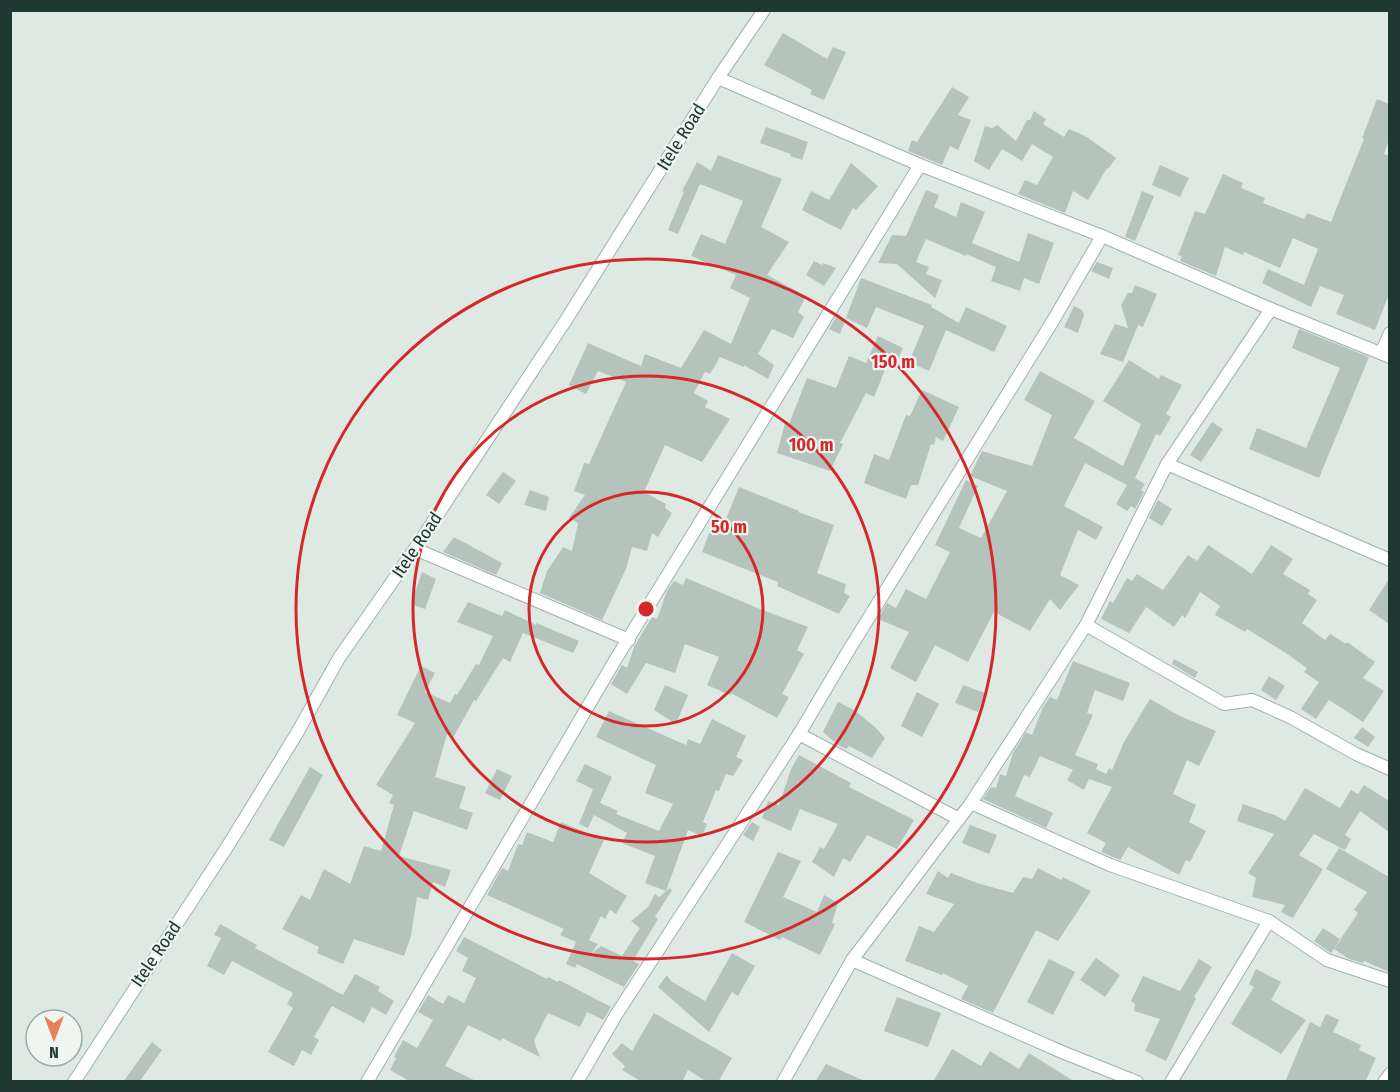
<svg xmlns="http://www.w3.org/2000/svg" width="1400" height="1092" font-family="'Fira Sans Condensed',sans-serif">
  <rect width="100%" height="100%" fill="#dee9e4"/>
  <g fill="#b4c4bd">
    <polygon points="783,33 827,59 833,47 846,52 824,100 810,94 812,90 764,65"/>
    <polygon points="952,87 969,97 958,115 971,120 958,150 950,146 942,165 908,151 912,140 917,142"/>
    <polygon points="1377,99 1389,104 1389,140 1384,154 1389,156 1389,294 1375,330 1336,314 1344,295 1320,286 1311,307 1262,283 1268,269 1304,285 1318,249 1293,238 1280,268 1244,252 1243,255 1225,247 1216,276 1180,261 1182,256 1178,255 1195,211 1205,214 1223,174 1243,183 1241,188 1265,198 1263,203 1304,219 1307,213 1331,222 1364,139 1362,138"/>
    <polygon points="1034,111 1046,119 1043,124 1064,137 1069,129 1087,137 1116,158 1108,169 1107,168 1088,200 1073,191 1065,213 1018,194 1025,180 1037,185 1053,157 1032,144 1022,161 1002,149 989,170 974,161 985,126 992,128 997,125 1016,141 1027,120 1030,120"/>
    <polygon points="766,127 808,142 802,160 790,156 791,154 760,143"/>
    <polygon points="718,155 782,179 761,227 789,242 767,275 806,296 798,312 804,317 793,338 772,329 758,354 774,365 768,379 744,365 744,367 720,357 710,374 705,372 694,393 708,401 705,407 730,419 702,462 665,445 644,492 666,504 665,508 672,513 658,537 652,533 647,551 632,547 626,569 602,620 540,593 547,571 563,547 572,551 578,523 569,518 585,495 574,491 584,463 589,464 626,382 598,371 586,394 569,385 588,343 641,366 645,354 681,368 704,330 731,344 750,298 730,288 736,275 691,256 701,234 725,244 743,201 700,184 678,234 668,230 684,192 682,191 697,162 711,171"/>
    <polygon points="851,163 878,186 856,210 853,208 841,230 802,210 811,191 829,200"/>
    <polygon points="1160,165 1189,178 1180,197 1152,185"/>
    <polygon points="926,190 939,195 934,207 956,217 961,202 985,212 972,243 1019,262 1028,233 1054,243 1039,284 1024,278 1020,291 991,281 996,267 966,254 966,256 926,239 916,262 929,267 926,274 942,280 935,298 897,264 878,263 892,235 906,236"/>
    <polygon points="1142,191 1154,196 1135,241 1125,237"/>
    <polygon points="814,261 822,265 823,263 836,268 824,286 806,275"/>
    <polygon points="1097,262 1113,268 1109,279 1091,271"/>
    <polygon points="861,278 932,305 931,307 959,323 966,307 1007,326 994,352 946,330 929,371 909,362 924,326 876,307 867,328 846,318"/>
    <polygon points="1135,285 1157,294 1143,327 1138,325 1123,362 1100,354 1115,324 1128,328 1121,305 1128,293 1132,293"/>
    <polygon points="1074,306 1082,310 1084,315 1078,333 1064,327"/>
    <polygon points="836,317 845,321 840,334 829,329"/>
    <polygon points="1299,329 1369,357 1319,478 1249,449 1257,428 1306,448 1340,368 1292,348"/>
    <polygon points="878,336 903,348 896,363 889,360 874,397 866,393 840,443 843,444 830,471 777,453 785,423 789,424 807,378 836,388 849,356 866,363"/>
    <polygon points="1129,360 1159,379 1161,375 1182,385 1166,414 1171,417 1160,436 1156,434 1135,478 1145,484 1141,490 1144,492 1135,509 1131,506 1127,511 1116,504 1127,485 1085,463 1064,506 1103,527 1096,540 1078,530 1060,575 1079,585 1060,610 1050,599 1030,631 994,612 968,662 935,645 916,682 890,668 909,632 878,619 887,603 896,608 906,589 926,599 950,552 935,545 966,480 978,486 959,528 981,538 1007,491 970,476 982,451 1032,466 1052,415 1024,400 1040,371 1095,401 1074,438 1123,466 1141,424 1103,401"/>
    <polygon points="922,390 959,407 943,441 936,437 934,445 931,444 918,485 911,485 906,499 864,483 874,454 889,460 906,415 910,416"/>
    <polygon points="1212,422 1223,429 1201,462 1190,455"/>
    <polygon points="503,472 516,481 499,504 486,495"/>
    <polygon points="739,487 799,511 798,512 834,525 817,573 846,584 844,593 850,596 839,614 777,586 778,582 702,552 714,520 724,524"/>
    <polygon points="530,490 549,497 546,511 524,505"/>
    <polygon points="1158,500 1172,509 1162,526 1149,518"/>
    <polygon points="454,537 502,563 496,575 443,552"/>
    <polygon points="1208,545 1252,574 1271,545 1293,559 1283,574 1310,590 1308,594 1317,600 1302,623 1325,640 1330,634 1346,644 1347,642 1375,662 1363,678 1384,691 1363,722 1329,700 1316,719 1301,709 1319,682 1304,672 1307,668 1286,653 1247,629 1245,632 1215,615 1220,606 1200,592 1185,618 1182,615 1174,627 1146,607 1129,633 1101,619 1110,601 1113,603 1127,578 1132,581 1137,574 1163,590 1188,555 1197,561"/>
    <polygon points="422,572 436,579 425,609 411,604"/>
    <polygon points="686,578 755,607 808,627 797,650 804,654 782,694 789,697 777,718 731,693 730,695 707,685 719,657 685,644 675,673 646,663 627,694 611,684 622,665 627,668 634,647 652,617 657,619 667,591 674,581 683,585"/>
    <polygon points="1389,579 1389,624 1369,610"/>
    <polygon points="468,602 502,616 505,610 536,625 536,623 579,641 573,653 523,633 510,662 503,658 476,701 474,700 453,738 447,734 435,777 466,787 459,808 473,813 467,830 414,811 399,856 451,870 445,887 433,882 428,900 417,897 411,936 404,956 354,939 343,964 317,953 319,947 282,929 301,895 310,900 324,869 350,884 364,846 381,851 394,805 389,803 393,795 376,785 415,723 397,715 411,686 421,666 435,673 425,692 450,703 455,694 457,695 476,664 479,665 493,636 457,622"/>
    <polygon points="1174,659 1198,672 1195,678 1172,664"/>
    <polygon points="1073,661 1130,683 1123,701 1095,690 1087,713 1093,715 1075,755 1098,764 1096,769 1106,774 1109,768 1112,770 1124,742 1150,699 1180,716 1216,731 1199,766 1187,760 1173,794 1196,805 1189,822 1206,831 1190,862 1186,860 1179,875 1128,847 1120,860 1101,852 1106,843 1087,833 1112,787 1089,779 1084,790 1067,780 1073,770 1040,756 1030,777 1024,775 1015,796 1053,813 1046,828 983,799 991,787 996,788 1000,774 1006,776 1013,753 1026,732 1032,735 1043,707 1050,697 1057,700"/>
    <polygon points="1269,676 1285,686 1276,700 1261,690"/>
    <polygon points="665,685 688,695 676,724 654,710"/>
    <polygon points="963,685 985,693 978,712 955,703"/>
    <polygon points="917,692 939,704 922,737 901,726"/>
    <polygon points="838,702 854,710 875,727 885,738 872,758 849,746 846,749 838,745 823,732"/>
    <polygon points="609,711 686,745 688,739 700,744 712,719 746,736 736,757 743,760 733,776 726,774 719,791 716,790 703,822 707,824 702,836 688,830 666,891 645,883 655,856 622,843 627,833 594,815 588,828 579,824 593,789 576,781 585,764 612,777 600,803 618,811 616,814 659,831 673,804 645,793 656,765 596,737"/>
    <polygon points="1362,727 1375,737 1368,747 1354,738"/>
    <polygon points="799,755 851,783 849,787 914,820 897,849 867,835 850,862 843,858 834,877 812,862 820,847 824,849 838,824 800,809 791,831 762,818 768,801 779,805 791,769"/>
    <polygon points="310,767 323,775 284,847 269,840"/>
    <polygon points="497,769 512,776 500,800 485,793"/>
    <polygon points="1364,785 1389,801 1389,832 1360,811 1345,835 1351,839 1345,850 1314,834 1299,855 1323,869 1293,918 1281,912 1285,905 1252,897 1256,878 1248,873 1274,834 1237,821 1243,804 1277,816 1285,821 1305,788 1340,808 1351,790 1358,794"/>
    <polygon points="561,822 604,840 589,873 627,896 616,914 610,910 605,919 601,916 589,940 598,944 591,954 601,946 622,956 640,928 631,921 648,907 655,894 659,897 670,888 672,890 655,917 658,919 633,961 639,964 624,987 577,964 575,968 566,964 576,942 560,935 564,929 487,895 502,868 508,871 518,844 522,845 527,832 553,842"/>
    <polygon points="752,822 760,827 753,841 743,835"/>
    <polygon points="970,825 997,835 989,854 962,843"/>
    <polygon points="1339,848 1389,877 1389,972 1364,961 1363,963 1349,959 1334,949 1358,913 1354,910 1367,892 1326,869"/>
    <polygon points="778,852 801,861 783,897 817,912 824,895 838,903 832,923 835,924 820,955 782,937 780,940 744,922"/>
    <polygon points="1038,868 1061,880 1063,877 1091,891 1058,941 1036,930 993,1013 961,999 968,986 943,973 942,975 905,961 919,926 934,932 954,904 926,894 938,871 948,878 951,873 977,883 1013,893 1023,877 1032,879"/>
    <polygon points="220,924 257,945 255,948 343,995 355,974 380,987 378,991 394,1001 386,1015 372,1007 364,1023 332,1006 314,1037 319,1040 311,1055 302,1050 294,1066 268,1052 293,1008 287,1004 293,993 232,961 224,975 207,966 221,938 214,935"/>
    <polygon points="1323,928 1340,939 1331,953 1314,941"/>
    <polygon points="464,937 547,979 548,977 558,982 559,980 611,1007 603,1020 587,1012 580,1027 548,1013 534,1041 540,1057 502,1038 501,1041 468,1025 445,1066 478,1082 411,1082 390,1070 396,1058 394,1057 403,1040 417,1048 433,1020 418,1012 428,995 443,1004 448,995 464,1003 476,978 462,971 468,958 456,951"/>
    <polygon points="732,953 755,966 738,996 732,992 709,1032 658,987 667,975 671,981 705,1001"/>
    <polygon points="1096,958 1120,975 1105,997 1080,980"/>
    <polygon points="1049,959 1075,972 1053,1015 1027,1002"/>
    <polygon points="1199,959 1212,967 1194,997 1196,998 1166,1061 1145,1051 1160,1019 1134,1011 1135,1004 1131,1001 1143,976 1180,991"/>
    <polygon points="1256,969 1281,982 1271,1000 1306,1020 1281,1054 1231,1024 1254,987 1249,984"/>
    <polygon points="897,997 941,1013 928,1047 884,1031"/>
    <polygon points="654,1013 732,1058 718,1082 707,1082 688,1070 682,1082 642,1082 622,1070 625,1066 612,1054 622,1043 632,1051"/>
    <polygon points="1326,1014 1339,1020 1333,1032 1361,1045 1359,1050 1376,1058 1365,1082 1285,1082 1310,1022 1320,1027"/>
    <polygon points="152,1042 162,1050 139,1082 123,1082"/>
    <polygon points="952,1049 981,1066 990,1051 1019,1069 1029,1053 1075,1082 933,1082"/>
    <polygon points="826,1064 867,1082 815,1082"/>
  </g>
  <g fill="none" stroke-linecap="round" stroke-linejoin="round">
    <defs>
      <g id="minor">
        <polyline points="718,78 920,165 1102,236 1271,309 1390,357"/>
        <polyline points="1381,353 1390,333"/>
        <polyline points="1167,464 1390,560"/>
        <polyline points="415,549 629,640"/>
        <polyline points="1086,625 1224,704 1252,700 1290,717 1356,754 1390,769"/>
        <polyline points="799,734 959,819"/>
        <polyline points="971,803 1110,865 1269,921 1327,960 1390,981"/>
        <polyline points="852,960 1062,1052 1137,1082"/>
        <polyline points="74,1082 229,844 297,733 339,658 415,549 566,320 718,78 764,10"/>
        <polyline points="367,1082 617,657 920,165"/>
        <polyline points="577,1082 616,1015 799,734 847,653 1054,319 1102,236"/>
        <polyline points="783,1082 852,960 971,803 1086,625 1167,464 1271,309"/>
        <polyline points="1171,1082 1269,921"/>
        <polyline points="1384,1082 1390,1074"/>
      </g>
    </defs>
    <use href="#minor" stroke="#a1b0ab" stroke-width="14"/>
    <use href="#minor" stroke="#fff" stroke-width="12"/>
  </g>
  <g fill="none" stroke="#d62828" stroke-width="3">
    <circle cx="646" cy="609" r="117"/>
    <circle cx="646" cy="609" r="233"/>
    <circle cx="646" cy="609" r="350"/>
  </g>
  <g text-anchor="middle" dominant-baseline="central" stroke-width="4.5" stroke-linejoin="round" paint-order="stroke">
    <g font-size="18" fill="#203832" stroke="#eef6f2">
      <text transform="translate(681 137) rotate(-58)">Itele Road</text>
      <text transform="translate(417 545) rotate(-56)">Itele Road</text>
      <text transform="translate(156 954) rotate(-56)">Itele Road</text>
    </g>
  </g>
  <circle cx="646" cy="609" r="9" fill="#d62828" stroke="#eef6f2" stroke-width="3"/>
  <g font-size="18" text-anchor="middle" font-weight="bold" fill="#d62828" stroke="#eef6f2" stroke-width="4.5" stroke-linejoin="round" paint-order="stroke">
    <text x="893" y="368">150 m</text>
    <text x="811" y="451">100 m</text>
    <text x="729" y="533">50 m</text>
  </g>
  <rect width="1400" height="1092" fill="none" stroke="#203832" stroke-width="24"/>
  <g transform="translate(54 1038) rotate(180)"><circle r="28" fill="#eef6f2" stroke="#9caaa5" stroke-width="1.5"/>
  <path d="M0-4.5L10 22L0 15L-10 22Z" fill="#ec7e59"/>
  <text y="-9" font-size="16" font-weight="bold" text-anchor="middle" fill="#203832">N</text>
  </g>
</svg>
